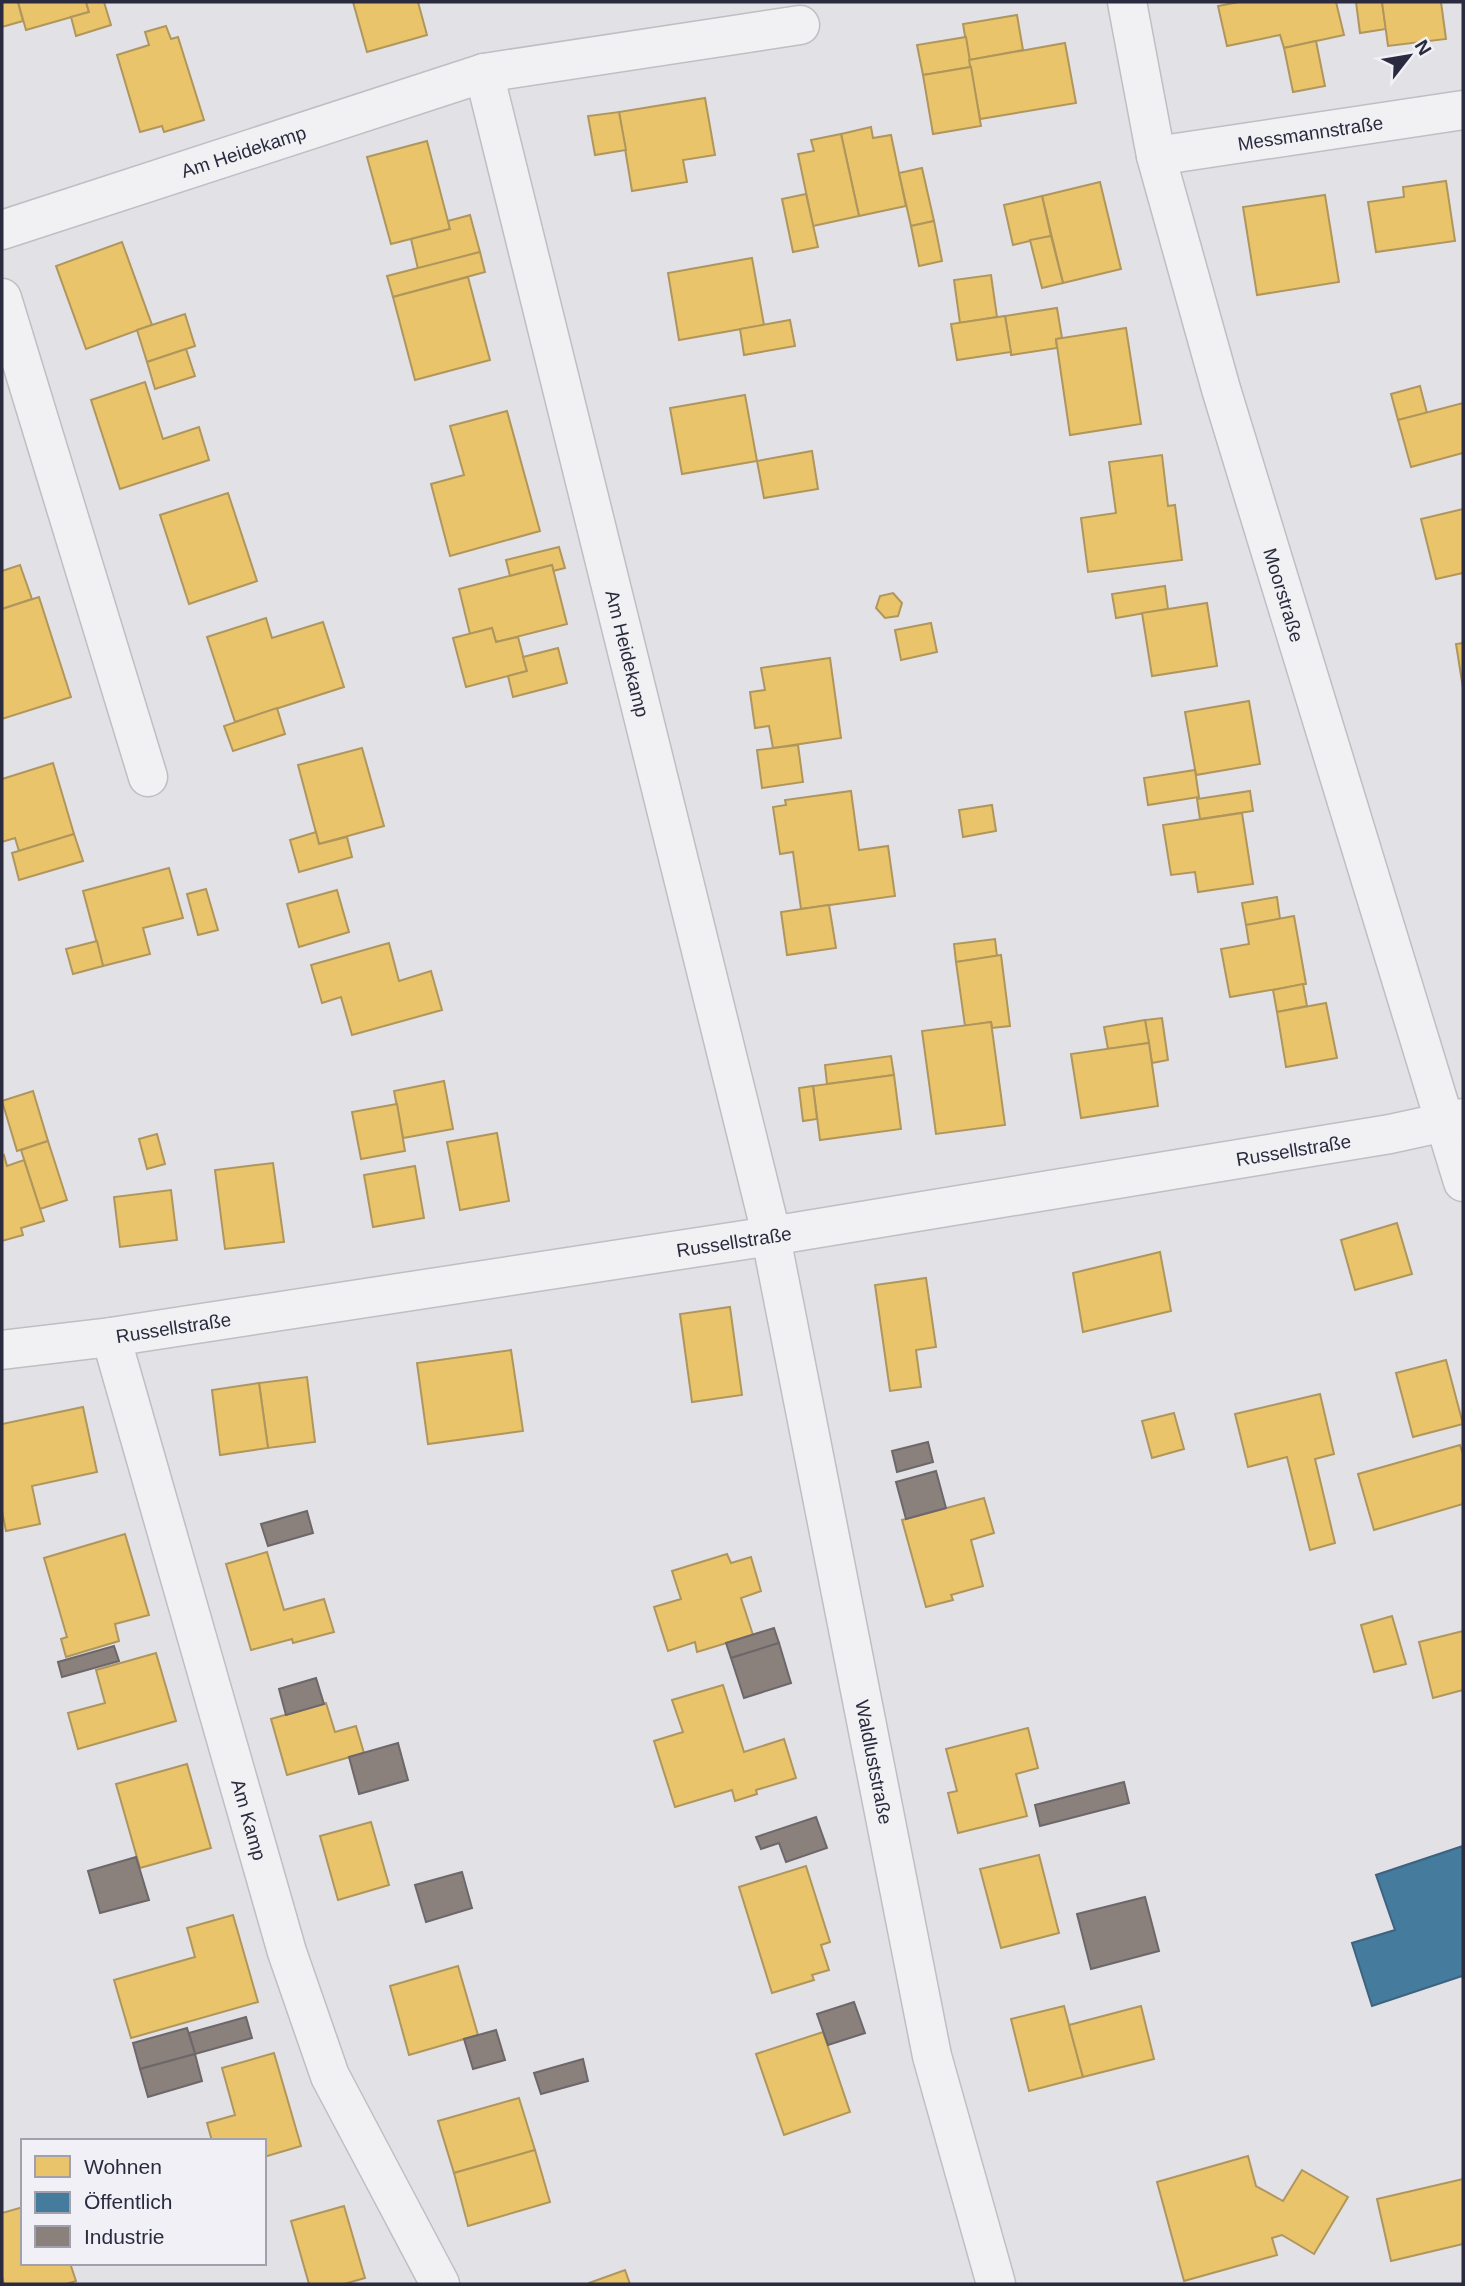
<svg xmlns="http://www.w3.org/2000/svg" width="1465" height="2286" font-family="Arial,sans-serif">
  <rect width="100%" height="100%" fill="#e2e2e6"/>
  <g fill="#e9c46a" stroke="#b0965d" stroke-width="2">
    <polygon points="2,2 18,2 23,21 2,27"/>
    <polygon points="18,2 86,2 89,12 26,30"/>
    <polygon points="86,2 104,2 111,25 76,36 71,17 89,12"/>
    <polygon points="353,2 418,2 427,35 367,52"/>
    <polygon points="1239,2 1336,2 1344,35 1284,48 1280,35 1227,46 1218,6"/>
    <polygon points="1356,2 1382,2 1386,29 1360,33"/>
    <polygon points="1382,2 1441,2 1446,39 1388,46"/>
    <polygon points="1017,15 1023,50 969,60 963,24"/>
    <polygon points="166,26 171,39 178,37 204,120 164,132 162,126 140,132 117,55 149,45 145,32"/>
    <polygon points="966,37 971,67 923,75 917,45"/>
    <polygon points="1316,41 1325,86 1293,92 1284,48"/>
    <polygon points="1065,43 1076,103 980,119 969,60"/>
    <polygon points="971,67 981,126 933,134 923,75"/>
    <polygon points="705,98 715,155 683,160 687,182 632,191 619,112"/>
    <polygon points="619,112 626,150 595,155 588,116"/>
    <polygon points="871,127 873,138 891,135 906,206 859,216 841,134"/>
    <polygon points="841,134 859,216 813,226 798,154 814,151 811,140"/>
    <polygon points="427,141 450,229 391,244 367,157"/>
    <polygon points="922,168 934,221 911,226 899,173"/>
    <polygon points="1446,181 1455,241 1376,252 1368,202 1404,197 1403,187"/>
    <polygon points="1100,182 1121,269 1063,283 1042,196"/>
    <polygon points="806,194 818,247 793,252 782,199"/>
    <polygon points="1325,195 1339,282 1257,295 1243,207"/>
    <polygon points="1042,196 1051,236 1013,245 1004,205"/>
    <polygon points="470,215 480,252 418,269 411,239 450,229 448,221"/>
    <polygon points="934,221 942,261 919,266 911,226"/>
    <polygon points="1051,236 1063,283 1042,288 1030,240"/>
    <polygon points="122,242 152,325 86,349 56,266"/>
    <polygon points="480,252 485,272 393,297 387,276"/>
    <polygon points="752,258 764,325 679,340 668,273"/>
    <polygon points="991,275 997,317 960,323 954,280"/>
    <polygon points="468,277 490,360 415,380 393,297"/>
    <polygon points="1057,308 1062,338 1056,339 1057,348 1011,355 1005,316"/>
    <polygon points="185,314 195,346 147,362 137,330"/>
    <polygon points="1005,316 1011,352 957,360 951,324"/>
    <polygon points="790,320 795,346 744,355 740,329"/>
    <polygon points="1126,328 1141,424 1070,435 1056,339"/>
    <polygon points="186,349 195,376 155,389 147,362"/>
    <polygon points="145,382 163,439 199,427 209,460 120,489 91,400"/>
    <polygon points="1420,386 1427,413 1398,420 1391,394"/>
    <polygon points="745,395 757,461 682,474 670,408"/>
    <polygon points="1463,403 1463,453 1411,467 1398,420"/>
    <polygon points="507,411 540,531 450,556 431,484 464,475 450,426"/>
    <polygon points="812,451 818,489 764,498 757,461"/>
    <polygon points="1162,455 1168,506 1175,505 1182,560 1088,572 1081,518 1116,513 1109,462"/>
    <polygon points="228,493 257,581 189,604 160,515"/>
    <polygon points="1463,509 1463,573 1436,579 1421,519"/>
    <polygon points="559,547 565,568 553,571 552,565 510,576 506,560"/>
    <polygon points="20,565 32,599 2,609 2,571"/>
    <polygon points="552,565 567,624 496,642 492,628 470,634 459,589"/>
    <polygon points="1165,586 1168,609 1116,618 1112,594"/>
    <polygon points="893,593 902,603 898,616 885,618 876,608 880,596"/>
    <polygon points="39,597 71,697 2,719 2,609"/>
    <polygon points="1207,603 1217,666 1152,676 1142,613"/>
    <polygon points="266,618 272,638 323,622 344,687 235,722 207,637"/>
    <polygon points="931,623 937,652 901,660 895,630"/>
    <polygon points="492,628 496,642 518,637 527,671 466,687 453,638"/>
    <polygon points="1463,643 1463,688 1456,644"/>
    <polygon points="558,648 567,683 513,697 508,676 527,671 523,657"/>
    <polygon points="830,658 841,738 773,748 769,726 755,728 750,692 765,690 761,668"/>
    <polygon points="1249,701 1260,764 1196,775 1185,712"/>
    <polygon points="277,708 285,734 233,751 224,726"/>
    <polygon points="798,745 803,782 762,788 757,750"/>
    <polygon points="362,748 384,826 319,844 298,765"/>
    <polygon points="53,763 74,834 19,851 15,838 2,842 2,779"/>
    <polygon points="1195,770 1199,797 1148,805 1144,778"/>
    <polygon points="851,791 859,850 888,846 895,896 801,909 793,852 780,854 773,807 786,805 785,800"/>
    <polygon points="1250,791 1253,811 1200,819 1197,799"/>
    <polygon points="992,805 996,831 963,837 959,810"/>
    <polygon points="1242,813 1253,884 1198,892 1195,872 1171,875 1163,825"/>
    <polygon points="316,832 319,844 347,837 352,857 299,872 290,840"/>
    <polygon points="74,834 83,861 19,880 12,853"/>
    <polygon points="169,868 183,918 143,928 150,954 103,966 83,891"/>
    <polygon points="206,889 218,930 198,935 187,894"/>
    <polygon points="337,890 349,932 299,947 287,904"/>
    <polygon points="1277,897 1280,919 1246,925 1242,903"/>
    <polygon points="829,905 836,948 787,955 781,912"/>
    <polygon points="1294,916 1306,984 1230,997 1221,949 1249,944 1246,925"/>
    <polygon points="995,939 997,956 956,962 954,944"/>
    <polygon points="97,941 103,966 73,974 66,949"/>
    <polygon points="389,943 399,981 431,971 442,1010 352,1035 341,997 322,1003 311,965"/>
    <polygon points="1001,955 1010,1026 992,1028 991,1022 965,1026 956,962"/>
    <polygon points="1303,984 1307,1006 1277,1012 1273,990"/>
    <polygon points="1326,1003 1337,1058 1286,1067 1277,1012"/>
    <polygon points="1162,1018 1168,1060 1152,1063 1145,1020"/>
    <polygon points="1145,1020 1149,1043 1108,1049 1104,1027"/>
    <polygon points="991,1022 1005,1125 936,1134 922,1031"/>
    <polygon points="1149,1043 1158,1106 1081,1118 1071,1054"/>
    <polygon points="891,1056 894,1075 827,1084 825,1065"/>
    <polygon points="894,1075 901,1129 820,1140 813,1086"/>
    <polygon points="444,1081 453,1129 403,1138 394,1091"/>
    <polygon points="813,1086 817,1119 803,1121 799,1088"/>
    <polygon points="33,1091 48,1141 17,1151 2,1101"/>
    <polygon points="397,1104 405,1151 361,1159 352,1112"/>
    <polygon points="497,1133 509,1201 460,1210 447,1142"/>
    <polygon points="157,1134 165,1164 147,1169 139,1139"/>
    <polygon points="48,1141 67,1200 40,1209 21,1150"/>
    <polygon points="4,1155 7,1166 24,1160 44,1221 21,1228 23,1235 2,1241 2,1156"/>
    <polygon points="273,1163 284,1242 225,1249 215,1170"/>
    <polygon points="415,1166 424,1218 373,1227 364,1175"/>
    <polygon points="171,1190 177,1240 120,1247 114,1197"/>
    <polygon points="1397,1223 1412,1274 1355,1290 1341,1240"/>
    <polygon points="1160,1252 1171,1311 1083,1332 1073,1273"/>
    <polygon points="926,1278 936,1347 916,1350 921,1387 890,1391 875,1285"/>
    <polygon points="730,1307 742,1395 692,1402 680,1314"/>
    <polygon points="511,1350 523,1431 428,1444 417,1363"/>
    <polygon points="1446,1360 1463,1424 1413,1437 1396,1373"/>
    <polygon points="307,1377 315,1442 268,1448 259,1383"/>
    <polygon points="259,1383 268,1448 220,1455 212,1390"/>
    <polygon points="1320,1394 1334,1454 1315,1459 1335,1543 1310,1550 1287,1457 1248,1467 1235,1414"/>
    <polygon points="83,1407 97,1472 32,1486 40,1524 6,1531 2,1511 2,1424"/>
    <polygon points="1174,1413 1184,1449 1152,1458 1142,1421"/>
    <polygon points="1460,1445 1463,1454 1463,1504 1374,1530 1358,1474"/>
    <polygon points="984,1498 994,1533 971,1540 983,1586 951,1595 953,1600 926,1607 902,1520"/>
    <polygon points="125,1534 149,1615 115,1624 119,1641 66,1657 61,1639 67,1637 44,1558"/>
    <polygon points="267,1552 284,1610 324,1599 334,1632 293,1643 292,1639 251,1650 226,1564"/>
    <polygon points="727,1554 731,1563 751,1557 761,1591 741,1598 753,1635 697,1652 695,1642 668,1651 654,1607 681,1599 672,1571"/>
    <polygon points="1392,1616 1406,1664 1374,1672 1361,1625"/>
    <polygon points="1463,1631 1463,1690 1433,1698 1419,1642"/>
    <polygon points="156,1653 176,1721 78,1749 68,1713 105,1703 96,1670"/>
    <polygon points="723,1685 744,1752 784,1739 796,1778 756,1790 757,1794 735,1801 732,1790 675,1807 654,1741 683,1732 672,1700"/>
    <polygon points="326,1703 335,1732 356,1726 364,1753 287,1775 271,1719"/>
    <polygon points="1028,1728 1038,1768 1016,1774 1027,1816 958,1833 948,1793 957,1791 946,1749"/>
    <polygon points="187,1764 211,1848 140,1868 116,1784"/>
    <polygon points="371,1822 389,1885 338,1900 320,1836"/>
    <polygon points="1039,1855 1059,1933 1001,1948 980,1869"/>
    <polygon points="806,1866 830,1942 821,1945 829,1970 812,1975 814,1980 772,1993 739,1887"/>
    <polygon points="233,1915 258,2002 131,2038 114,1980 195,1957 187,1928"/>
    <polygon points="458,1966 478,2035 409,2055 390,1986"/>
    <polygon points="1064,2006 1083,2077 1029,2091 1011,2019"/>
    <polygon points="1141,2006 1154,2059 1083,2077 1069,2025"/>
    <polygon points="823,2032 850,2112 784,2135 756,2054"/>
    <polygon points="274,2053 301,2146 264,2157 264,2141 212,2141 207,2123 235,2115 222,2068"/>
    <polygon points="519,2098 535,2150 454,2173 438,2121"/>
    <polygon points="535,2150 550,2202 468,2226 454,2173"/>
    <polygon points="1248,2156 1256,2186 1283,2201 1302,2170 1348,2197 1314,2254 1282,2235 1272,2238 1277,2255 1184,2281 1157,2182"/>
    <polygon points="1463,2179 1463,2244 1391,2261 1377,2199"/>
    <polygon points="344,2206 365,2278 344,2284 309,2284 291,2221"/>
    <polygon points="23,2207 23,2263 70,2263 76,2281 66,2284 4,2284 2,2276 2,2213"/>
    <polygon points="625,2270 630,2284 589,2284 589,2283"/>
  </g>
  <polygon fill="#457b9d" stroke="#3d6381" stroke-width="2" points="1463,1846 1463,1978 1462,1976 1372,2006 1352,1943 1395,1930 1376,1875"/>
  <g fill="#8a817c" stroke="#6d676a" stroke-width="2">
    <polygon points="928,1442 933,1462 897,1472 892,1451"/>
    <polygon points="936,1471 946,1508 906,1519 896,1482"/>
    <polygon points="307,1511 313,1533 268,1546 261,1524"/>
    <polygon points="774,1628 779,1643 731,1658 726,1643"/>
    <polygon points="779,1643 791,1683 744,1698 731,1658"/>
    <polygon points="114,1646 119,1661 62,1677 58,1662"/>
    <polygon points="316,1678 324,1704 286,1715 279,1689"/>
    <polygon points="398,1743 408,1780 359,1794 349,1757"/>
    <polygon points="1124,1782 1129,1803 1040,1826 1035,1805"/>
    <polygon points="816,1817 827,1848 786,1862 779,1843 761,1849 756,1837"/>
    <polygon points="136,1857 149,1900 100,1913 88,1871"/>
    <polygon points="462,1872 472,1908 426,1922 415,1885"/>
    <polygon points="1145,1897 1159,1951 1091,1969 1077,1914"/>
    <polygon points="854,2002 865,2033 828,2045 817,2014"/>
    <polygon points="246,2017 252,2038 195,2054 189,2033"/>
    <polygon points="187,2028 195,2054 140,2069 133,2043"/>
    <polygon points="496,2030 505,2060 473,2069 464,2039"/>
    <polygon points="195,2054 202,2081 148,2097 140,2069"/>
    <polygon points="583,2059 588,2081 541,2094 534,2073"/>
  </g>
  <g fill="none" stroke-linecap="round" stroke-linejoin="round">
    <defs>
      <g id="minor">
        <path id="s1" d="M1127,2L1156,156L1221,389L1463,1182"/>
        <path id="s2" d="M484,73L767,1217L932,2056L996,2284"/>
        <path id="s3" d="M1156,156L1463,110"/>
        <path id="s4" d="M2,230L484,73L800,25"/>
        <polyline points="2,298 148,777"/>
        <path id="s5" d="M111,1337L287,1952L330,2076L440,2284"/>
        <path id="s6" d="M2,1350L111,1337L771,1236L1390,1134L1463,1118"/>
      </g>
    </defs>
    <use href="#minor" stroke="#bfbfc3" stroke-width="41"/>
    <use href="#minor" stroke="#f1f1f4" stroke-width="38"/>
  </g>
  <g text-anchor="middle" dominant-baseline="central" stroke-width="7" stroke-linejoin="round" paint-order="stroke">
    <g font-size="19" fill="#2a2b3f" stroke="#f0f0f6">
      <text stroke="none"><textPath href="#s3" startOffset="156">Messmannstraße</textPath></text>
      <text stroke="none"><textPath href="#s4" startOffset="254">Am Heidekamp</textPath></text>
      <text stroke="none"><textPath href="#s1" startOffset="614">Moorstraße</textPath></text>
      <text stroke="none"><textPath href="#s2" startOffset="598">Am Heidekamp</textPath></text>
      <text stroke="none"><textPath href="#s6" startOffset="1307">Russellstraße</textPath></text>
      <text stroke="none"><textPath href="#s6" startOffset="740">Russellstraße</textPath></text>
      <text stroke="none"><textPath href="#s6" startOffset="173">Russellstraße</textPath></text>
      <text stroke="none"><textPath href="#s2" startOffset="1734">Waldluststraße</textPath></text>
      <text stroke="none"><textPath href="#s5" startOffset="502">Am Kamp</textPath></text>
    </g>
  </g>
  <rect width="1465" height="2286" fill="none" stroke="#2a2b3f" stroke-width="7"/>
  <rect x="21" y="2139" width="245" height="126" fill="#f0f0f6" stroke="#a1a1ad" stroke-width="2"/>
  <rect x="35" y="2156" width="35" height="21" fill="#e9c46a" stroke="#a1a1ad" stroke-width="2"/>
  <text x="84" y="2174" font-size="21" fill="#2a2b3f">Wohnen</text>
  <rect x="35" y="2192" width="35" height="21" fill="#457b9d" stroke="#a1a1ad" stroke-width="2"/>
  <text x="84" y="2209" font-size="21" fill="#2a2b3f">Öffentlich</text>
  <rect x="35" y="2226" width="35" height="21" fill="#8a817c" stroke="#a1a1ad" stroke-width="2"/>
  <text x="84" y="2244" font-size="21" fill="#2a2b3f">Industrie</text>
  <g transform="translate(1409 56) rotate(59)" stroke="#f0f0f6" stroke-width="5" paint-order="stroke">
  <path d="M0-5L12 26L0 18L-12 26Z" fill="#2a2b3f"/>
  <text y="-10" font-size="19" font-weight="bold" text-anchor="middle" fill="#2a2b3f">N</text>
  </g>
</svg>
